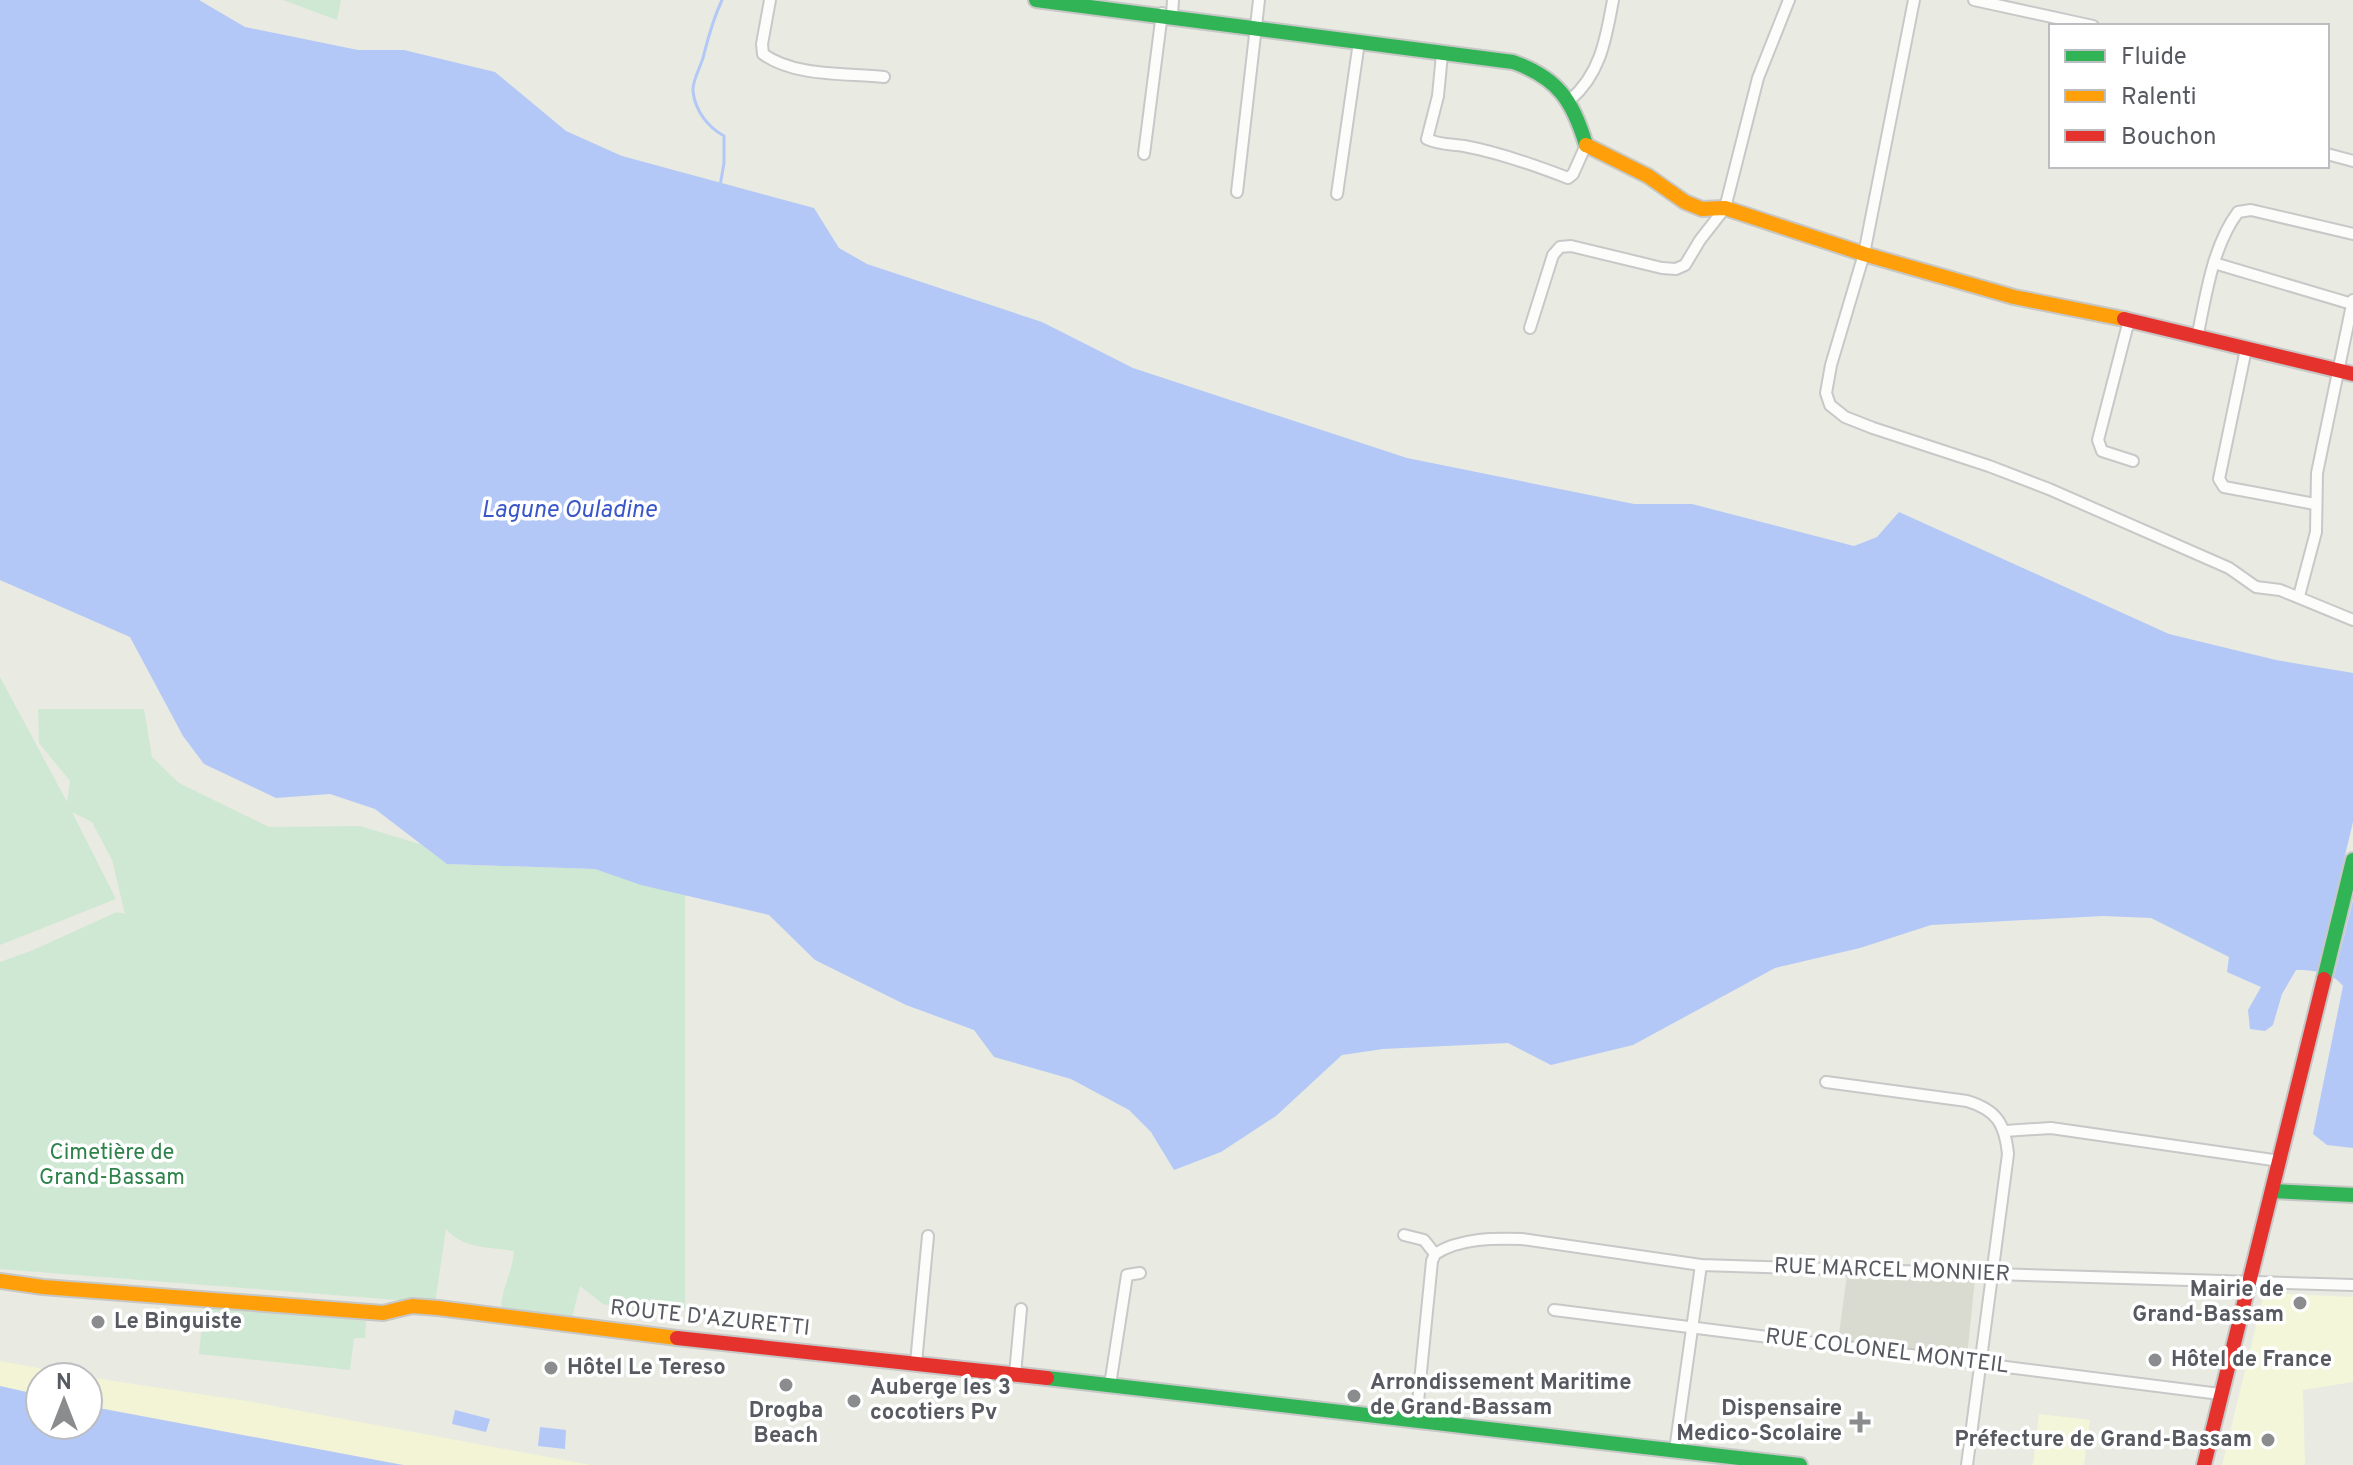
<svg xmlns="http://www.w3.org/2000/svg" width="2353" height="1465" font-family="Overpass,sans-serif">
  <rect width="100%" height="100%" fill="#e9eae2"/>
  <g fill="#f4f6d9">
    <polygon points="2271,1293 2353,1297 2353,1382 2303,1390 2305,1465 2222,1465 2263,1297"/>
    <polygon points="2039,1414 2090,1420 2084,1465 2033,1465"/>
  </g>
  <polygon fill="#dadbd0" points="1847,1275 1975,1279 1967,1356 1838,1341"/>
  <g fill="#cfe8d3">
    <polygon points="283,0 341,0 337,20"/>
    <path d="M0,677L67,802L70,781L39,743L38,709H144L152,757L179,783L269,827L360,826L423,845L447,864L595,869L640,884L685,883V1309H624L603,1304L580,1286L572,1317L501,1310C501,1289 513,1271 514,1251C489,1247 463,1249 446,1229L435,1303L0,1269V962L33,950L117,912L125,914L112,860L92,822L72,812L116,899L0,945Z"/>
    <polygon points="204,1304 366,1321 365,1338 354,1338 350,1370 199,1354"/>
  </g>
  <g fill="#f2f4d5">
    <polygon points="0,1361 88,1377 40,1377 40,1395 0,1386"/>
    <polygon points="88,1377 253,1402 591,1465 403,1465 88,1406"/>
  </g>
  <g fill="#b3c8f6">
    <path d="M0,0H199L245,27L358,50H404L495,72L566,131L622,156L814,208L839,248L867,264L1042,322L1133,368L1407,458L1634,504H1692L1854,546L1877,537L1899,512L2169,634L2276,660L2353,673V1148L2327,1145L2313,1134L2343,986C2332,972 2313,970 2296,970L2282,994L2273,1025L2265,1031L2250,1029L2248,1010L2261,987L2227,972L2229,957L2151,918L2103,916L1931,925L1860,948L1775,968L1633,1045L1551,1065L1508,1043L1383,1049L1342,1055L1276,1116L1221,1152L1174,1170L1151,1132L1129,1110L1071,1079L994,1057L974,1030L906,1005L815,960L769,915L641,885L595,869L447,864L375,809L330,794L276,798L204,764L183,736L130,637L0,580Z"/>
    <polygon points="0,1386 40,1395 40,1425 88,1425 88,1406 403,1465 0,1465"/>
    <polygon points="455,1410 490,1419 486,1432 452,1424"/>
    <polygon points="540,1427 566,1430 565,1449 538,1446"/>
  </g>
  <polygon fill="#e9eae2" points="2353,822 2353,900 2333,980 2316,976"/>
  <g fill="none" stroke-linecap="round" stroke-linejoin="round">
    <path stroke="#b3c8f6" stroke-width="3" d="M720,186L724,163V136C708,127 695,111 693,91C692,80 702,65 704,54C709,34 713,19 722,0"/>
    <defs>
      <g id="street">
        <path d="M770,0L762,44L763,54C795,77 846,73 884,77"/>
        <polyline points="1914,0 1864,254 1831,365 1826,393 1830,405 1845,417 1873,428 1989,466 2049,489 2229,568 2256,587 2280,590 2353,620"/>
        <polyline points="1974,0 2093,26"/>
        <polyline points="1172,15 1173,0"/>
        <path d="M1442,54L1438,96L1427,139C1440,145 1451,144 1464,146C1497,152 1537,166 1568,178L1573,174L1586,145"/>
        <path d="M1570,100C1601,73 1606,38 1613,0"/>
        <polyline points="1144,154 1162,13"/>
        <polyline points="2327,154 2353,161"/>
        <polyline points="1237,192 1259,0"/>
        <polyline points="1337,194 1359,42"/>
        <polyline points="2214,263 2352,304"/>
        <polyline points="2129,320 2098,440 2102,451 2133,461"/>
        <polyline points="1530,328 1553,255 1560,247 1571,246 1662,268 1676,269 1685,265 1700,240 1725,208 1758,78 1789,0"/>
        <path d="M2197,338C2206,296 2212,247 2238,212L2251,210L2353,234"/>
        <polyline points="2246,349 2219,479 2224,487 2315,504"/>
        <polyline points="2299,596 2316,532 2317,473 2353,300"/>
        <path d="M1826,1082L1967,1101C1997,1110 2005,1124 2008,1154L1967,1465"/>
        <polyline points="2005,1131 2051,1128 2280,1161"/>
        <polyline points="1404,1235 1424,1240 1435,1254"/>
        <path d="M1435,1254C1460,1238 1494,1238 1522,1239L1701,1265L2353,1285"/>
        <polyline points="1554,1310 2220,1394"/>
        <polyline points="916,1363 928,1236"/>
        <polyline points="1015,1374 1021,1309"/>
        <polyline points="1110,1385 1127,1275 1140,1273"/>
        <polyline points="1416,1422 1432,1261 1435,1254"/>
        <polyline points="1675,1450 1701,1265"/>
      </g>
      <g id="fast">
        <path d="M1036,0L1513,62C1558,78 1573,101 1586,145"/>
        <polyline points="2324,979 2353,860"/>
        <polyline points="2272,1191 2353,1195"/>
        <polyline points="1047,1378 1800,1465"/>
      </g>
      <g id="slow">
        <polyline points="1586,145 1648,176 1685,202 1702,209 1725,208 1864,254 2014,297 2124,319"/>
        <polyline points="0,1281 43,1287 383,1313 412,1306 438,1308 677,1338"/>
      </g>
      <g id="jam">
        <polyline points="2124,319 2353,374"/>
        <polyline points="677,1338 1047,1378"/>
        <polyline points="2204,1465 2324,979"/>
      </g>
    </defs>
    <use href="#street" stroke="#c7c8c7" stroke-width="14"/>
    <use href="#fast" stroke="#c6c7c6" stroke-width="18"/>
    <use href="#slow" stroke="#c6c7c6" stroke-width="18"/>
    <use href="#jam" stroke="#c6c7c6" stroke-width="18"/>
    <use href="#street" stroke="#fcfcfb" stroke-width="10"/>
    <use href="#fast" stroke="#30b455" stroke-width="14"/>
    <use href="#slow" stroke="#ff9f0a" stroke-width="14"/>
    <use href="#jam" stroke="#e5322d" stroke-width="14"/>
  </g>
  <g fill="#8b8c8e" stroke="#fff" stroke-width="3">
    <circle cx="2300" cy="1303" r="8"/>
    <circle cx="98" cy="1322" r="8"/>
    <circle cx="2155" cy="1360" r="8"/>
    <circle cx="551" cy="1368" r="8"/>
    <circle cx="786" cy="1385" r="8"/>
    <circle cx="1354" cy="1396" r="8"/>
    <circle cx="854" cy="1401" r="8"/>
    <path d="M1856 1410h8v8h8v8h-8v8h-8v-8h-8v-8h8z"/>
    <circle cx="2268" cy="1440" r="8"/>
  </g>
  <g text-anchor="middle" dominant-baseline="central" stroke-width="7" stroke-linejoin="round" paint-order="stroke">
    <g font-size="22" fill="#2e824a" stroke="#fff">
      <text x="112" y="1153">Cimetière de<tspan x="112" dy="25">Grand-Bassam</tspan></text>
    </g>
    <g font-size="22" fill="#585a61" stroke="#fff">
      <text transform="translate(1892 1271) rotate(2)">RUE MARCEL MONNIER</text>
      <text transform="translate(710 1319) rotate(6)">ROUTE D'AZURETTI</text>
      <text transform="translate(1887 1352) rotate(7)">RUE COLONEL MONTEIL</text>
    </g>
    <g font-size="22" font-weight="bold" fill="#585a61" stroke="#fff" text-anchor="start">
      <text x="2284" y="1290" text-anchor="end">Mairie de<tspan x="2284" dy="25">Grand-Bassam</tspan></text>
      <text x="114" y="1322">Le Binguiste</text>
      <text x="2171" y="1360">Hôtel de France</text>
      <text x="567" y="1368">Hôtel Le Tereso</text>
      <text x="1370" y="1383">Arrondissement Maritime<tspan x="1370" dy="25">de Grand-Bassam</tspan></text>
      <text x="870" y="1388">Auberge les 3<tspan x="870" dy="25">cocotiers Pv</tspan></text>
      <text x="1842" y="1409" text-anchor="end">Dispensaire<tspan x="1842" dy="25">Medico-Scolaire</tspan></text>
      <text x="786" y="1411" text-anchor="middle">Drogba<tspan x="786" dy="25">Beach</tspan></text>
      <text x="2252" y="1440" text-anchor="end">Préfecture de Grand-Bassam</text>
    </g>
    <g font-size="24" font-style="italic" fill="#3957c8" stroke="#fff">
      <text x="569" y="511">Lagune Ouladine</text>
    </g>
  </g>
  <rect x="2049" y="24" width="280" height="144" fill="#ffffff" stroke="#bcbdc0" stroke-width="2"/>
  <rect x="2065" y="50" width="40" height="12" fill="#30b455" stroke="#bcbdc0" stroke-width="2"/>
  <text x="2121" y="64" font-size="24" fill="#585a61">Fluide</text>
  <rect x="2065" y="90" width="40" height="12" fill="#ff9f0a" stroke="#bcbdc0" stroke-width="2"/>
  <text x="2121" y="104" font-size="24" fill="#585a61">Ralenti</text>
  <rect x="2065" y="130" width="40" height="12" fill="#e5322d" stroke="#bcbdc0" stroke-width="2"/>
  <text x="2121" y="144" font-size="24" fill="#585a61">Bouchon</text>
  <g transform="translate(64 1401)"><circle r="38" fill="#ffffff" stroke="#bcbdc0" stroke-width="2"/>
  <path d="M0-6L14 30L0 20L-14 30Z" fill="#8b8c8e"/>
  <text y="-12" font-size="22" font-weight="bold" text-anchor="middle" fill="#585a61">N</text>
  </g>
</svg>
